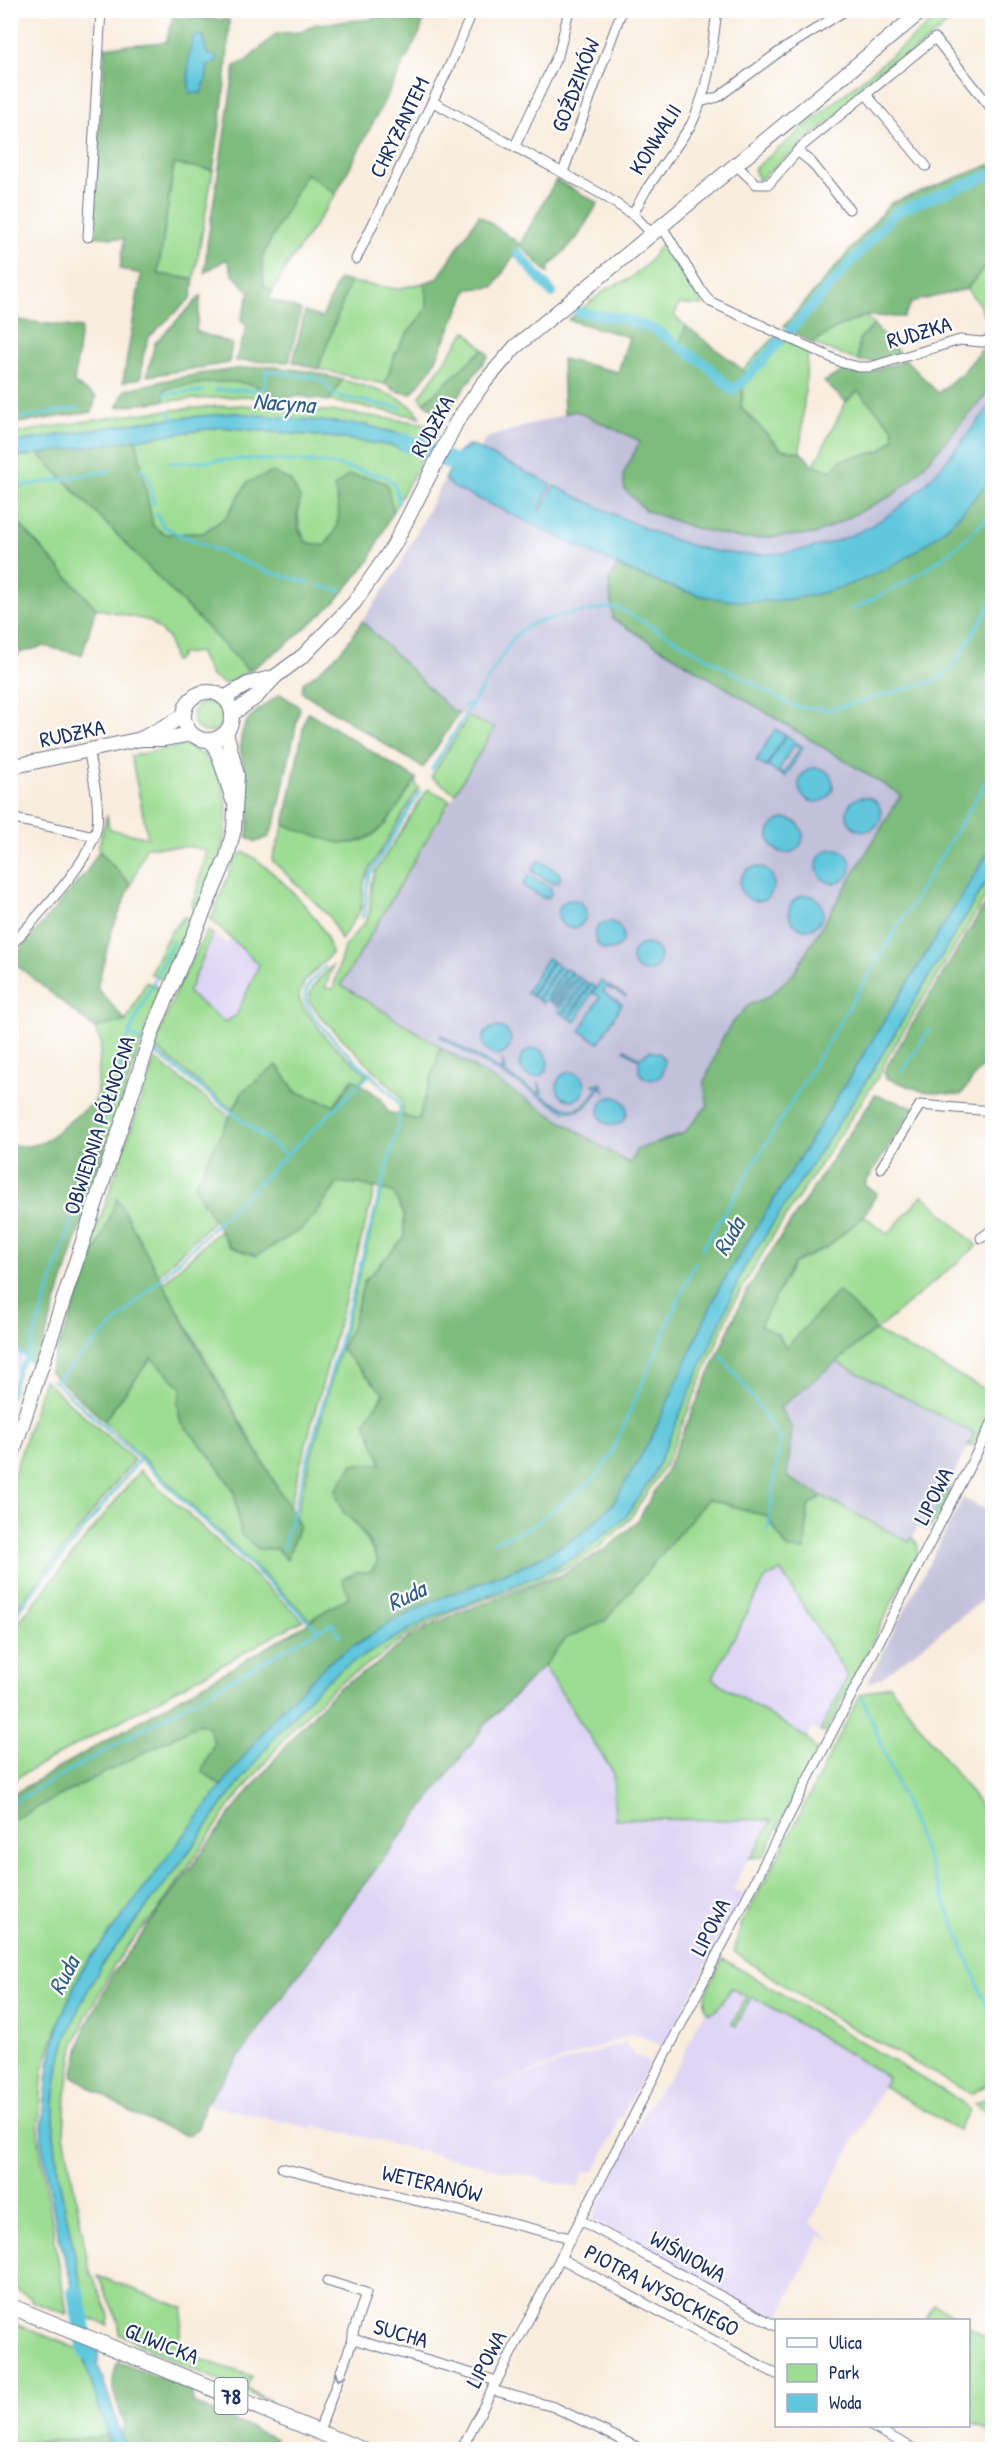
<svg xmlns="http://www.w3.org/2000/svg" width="1003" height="2460" font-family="'Patrick Hand',sans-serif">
  <rect width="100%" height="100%" fill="#fff"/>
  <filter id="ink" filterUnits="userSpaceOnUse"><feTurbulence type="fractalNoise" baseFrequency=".0167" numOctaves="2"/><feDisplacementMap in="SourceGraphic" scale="12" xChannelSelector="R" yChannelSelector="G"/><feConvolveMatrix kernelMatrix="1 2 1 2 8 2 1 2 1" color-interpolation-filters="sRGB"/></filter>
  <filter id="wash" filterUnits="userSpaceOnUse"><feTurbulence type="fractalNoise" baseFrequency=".008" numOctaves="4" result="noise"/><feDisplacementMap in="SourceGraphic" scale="24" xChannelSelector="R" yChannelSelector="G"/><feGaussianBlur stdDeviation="1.35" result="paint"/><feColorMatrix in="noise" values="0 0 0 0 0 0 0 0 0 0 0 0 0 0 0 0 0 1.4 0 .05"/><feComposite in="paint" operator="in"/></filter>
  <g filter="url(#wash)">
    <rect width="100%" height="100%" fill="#f9edde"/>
    <g fill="#dfd5f5">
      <polygon points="213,934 226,944 232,938 259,965 236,1016 225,1022 188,993"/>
      <polygon points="11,1347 22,1357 11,1394"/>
      <polygon points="781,1571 848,1677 820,1732 812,1729 807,1738 711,1679 763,1583 766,1578"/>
      <polygon points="544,1666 613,1772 616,1819 772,1820 752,1857 748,1858 732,1891 745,1892 663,2048 643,2036 632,2034 480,2091 625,2042 633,2055 645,2059 649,2065 622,2116 618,2117 616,2122 618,2125 595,2171 584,2171 578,2188 313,2125 312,2128 205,2104 359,1891 487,1723"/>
      <polygon points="730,1988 747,1997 732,2024 735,2026 751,1996 888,2077 810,2223 835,2243 820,2235 776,2322 592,2219 648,2106 680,2063 697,2025 707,2010 709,2012 716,2011"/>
    </g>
    <g fill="#c3c1db">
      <polygon points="992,388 992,533 890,618 614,618 902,795 793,974 768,997 749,1005 721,1041 704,1083 708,1105 684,1133 637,1150 630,1164 341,985 495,728 451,710 362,621 397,571 458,453 467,443 480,448 486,438 576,411 640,441 623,476 625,490 743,539 816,534 893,495 913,478"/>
      <polygon points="837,1362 974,1434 927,1529 917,1528 910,1542 787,1477 792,1428 780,1408"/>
      <polygon points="963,1498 992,1513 992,1593 881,1678 867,1683"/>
    </g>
    <g fill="#9ddd93" stroke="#5c8678" stroke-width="1.5">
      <polygon points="945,11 963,11 759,180 754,169"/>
      <polygon points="174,164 213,170 194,279 158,274"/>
      <polygon points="306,173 336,194 287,266 273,291 264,287 262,257"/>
      <polygon points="666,238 695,287 703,305 679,304 674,316 686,326 679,348 653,331 629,324 574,315 608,288 628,280 647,264"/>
      <polygon points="992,257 992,335 975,338 990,327 979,304 967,289"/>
      <path d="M350,282L397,289L424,283C434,317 419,314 403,340C394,352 390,370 385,384L318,369Z"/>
      <polygon points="865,316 874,325 859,339 858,361 812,343 840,326"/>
      <polygon points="466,331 483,349 424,403 420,396"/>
      <polygon points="777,335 808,351 800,452 781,449 741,407 745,375 743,370"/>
      <path d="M342,380C364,386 412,397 420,417L329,401Z"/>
      <path d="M207,382C240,382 254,379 283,399L245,396L164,401L165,389Z"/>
      <polygon points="858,391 894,428 894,438 881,451 831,471 814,465 846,402"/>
      <path d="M243,405L341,412L434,425L438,428L433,438L425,436L420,439L364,425L235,413L148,421L11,443V434C88,420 164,408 243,405Z"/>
      <path d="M221,427L340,438L392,446L423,458L393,511L387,484L372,478L340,508L335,535L324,546L306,542C297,526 297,516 300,498L248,482L226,517L203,533L164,534L153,526L136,439Z"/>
      <polygon points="38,453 249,671 225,684 211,676 199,652 181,654 179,659 174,661 168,638 150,621 96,608 11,515 11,458"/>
      <circle cx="208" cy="717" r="15"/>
      <polygon points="468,717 495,728 455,793 431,777"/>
      <polygon points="186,745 207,757 214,766 218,765 227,806 226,827 221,857 198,911 192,906 207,851 192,847 146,847 131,885 98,849 107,815 109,829 148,838 131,756"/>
      <polygon points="416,779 416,785 419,788 369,870 364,882 361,909 341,940 330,917 272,860 284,825 342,843 386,824"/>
      <path d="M428,789L450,800L341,985L441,1047L418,1120L403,1116L402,1101L398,1094L321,1017L309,1001C310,985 322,976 333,965L325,988L333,989L344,947L366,921L370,910L371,885L375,872Z"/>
      <path d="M244,852C269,864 332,926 331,954L304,982L299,997L304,1008L326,1038L367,1075L358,1083L352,1079L334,1105L296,1092L277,1065L243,1091L233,1110L154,1047L176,991L207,931L213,934L188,993L225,1022L236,1016L259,965L211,919L235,858Z"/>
      <polygon points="992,872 992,886 887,1058 878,1077 771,1239 734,1302 665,1465 630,1519 601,1546 574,1564 539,1581 458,1609 409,1634 379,1657 336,1685 294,1727 230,1806 158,1911 137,1934 115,1964 84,2021 74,2046 66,2095 64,2134 89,2268 109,2315 108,2325 88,2318 59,2180 54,2133 54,2101 58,2071 66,2039 80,2005 101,1966 180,1864 225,1801 277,1734 315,1691 344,1667 430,1618 540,1575 577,1556 625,1518 653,1476 743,1270 868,1078"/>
      <polygon points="184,917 192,921 169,977 165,981 150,973 170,933"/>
      <polygon points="146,982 157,987 159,992 104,1152 96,1100 101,1042 94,1028 126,1021"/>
      <polygon points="155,1059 230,1117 194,1186 214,1220 158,1275 117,1199 78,1297 79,1281"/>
      <polygon points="338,1183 360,1184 375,1188 289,1508 163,1283 220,1230 230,1247 315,1215"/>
      <path d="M382,1189L393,1192L404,1215V1238L364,1281L352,1326L341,1349L384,1394L382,1465L343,1512C360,1526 369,1542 378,1562L370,1572H357L349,1597L311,1620L104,1421L151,1358L183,1388L178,1403L180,1421L206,1451L234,1490L241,1535L277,1549L286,1559L299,1525L295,1518Z"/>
      <polygon points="923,1195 977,1246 875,1331 992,1393 992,1410 972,1446 968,1446 974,1433 837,1362 874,1331 785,1348 759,1326 794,1263 827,1247 864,1216 888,1234"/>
      <polygon points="44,1380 134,1460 11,1615 11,1484"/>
      <polygon points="140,1470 303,1620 11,1781 11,1632"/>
      <path d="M949,1485C952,1497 937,1523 927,1529Z"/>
      <polygon points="822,1496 909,1542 912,1537 918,1545 918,1551 826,1733 820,1732 848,1676 781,1571 766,1578 763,1583 712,1679 807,1738 817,1751 763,1857 748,1858 752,1857 772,1820 615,1819 613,1772 544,1666 565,1639 606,1620 708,1498 766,1516 788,1549 805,1550 808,1507"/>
      <polygon points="889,1685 992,1821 992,2082 971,2094 833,2017 734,1952 741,1925 788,1838 860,1695"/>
      <polygon points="201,1723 208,1727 214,1743 202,1771 222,1787 81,1971 61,2017 43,2069 38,2136 67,2314 34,2302 30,2297 11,2287 11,1821"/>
      <path d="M723,1959L963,2103L969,2110L958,2130L883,2086L888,2077L752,1996L736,2026L732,2024L747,1997L731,1988L716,2011L709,2013C696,1999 716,1974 723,1959Z"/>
      <polygon points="992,2094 992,2117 975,2104"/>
      <polygon points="98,2276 184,2308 177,2352 252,2376 246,2388 271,2402 189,2368 119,2334 119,2323"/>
      <polygon points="934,2304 961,2320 925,2320"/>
      <polygon points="10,2322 84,2351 107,2436 11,2446"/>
      <polygon points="968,2326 992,2341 992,2433 969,2421"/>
    </g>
    <g fill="#7ebc7d" stroke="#4c766e" stroke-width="1.5">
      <polygon points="374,11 426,11 420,32 336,194 306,173 262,257 264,286 273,291 269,299 301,310 289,362 235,361 247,327 241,320 250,292 233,275 227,259 205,272 207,245 235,66 246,61 277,33 301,32 316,24 373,19"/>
      <path d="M173,17L229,20C228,71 221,120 213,170L174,164L158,274L194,279L191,298L149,337L143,356L141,378L123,382L141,274L120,269L124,239L92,236L105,47L166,42Z"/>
      <polygon points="992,164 992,257 967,289 912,302 904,317 865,316 840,326 812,343 784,326 891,203"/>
      <path d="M556,180L598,203L577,238L549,267L548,273L520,245L494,287L468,289L433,366L411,394L396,391L385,384C390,370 394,352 403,340C419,314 434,317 424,283L438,278L479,215L520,244Z"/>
      <polygon points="339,279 350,282 318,369 293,362 305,312 322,318"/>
      <polygon points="201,296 196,331 232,344 229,363 147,376 155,343"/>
      <polygon points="574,315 629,324 653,331 678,348 686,326 743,370 745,375 741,408 781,449 800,452 814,465 831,471 841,460 881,451 894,438 893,428 858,391 846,402 824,382 846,369 863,372 879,369 906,360 938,393 963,372 985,346 992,343 992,388 913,478 893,495 816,534 743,539 694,528 645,510 625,490 623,475 640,441 576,411 564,414 562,359 618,372 629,337 568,320"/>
      <polygon points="10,319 81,328 74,383 96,397 92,412 11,424"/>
      <polygon points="874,325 902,356 881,362 858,361 859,339"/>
      <polygon points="483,349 489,355 445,414 436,412 424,403"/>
      <path d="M270,366L313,372L342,380L329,401L299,396L283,399C245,373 208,382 165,389L164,401L117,407L125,390C173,377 220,369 270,366Z"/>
      <path d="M136,439L153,526L164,534L203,533L226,517L248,482L273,472L291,481L300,498L297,517L298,529L306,542L324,546C342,527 341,511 334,487L349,475L372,478L387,484L393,511L369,561L335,602L287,644L249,671L38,453Z"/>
      <path d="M992,478V847L719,1288L652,1437L613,1504L583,1533L550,1552L523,1566L431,1602L389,1623L356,1644L274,1717L222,1787L202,1771L214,1743L208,1727L201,1723L11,1821L10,1796L299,1629L318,1615L349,1597L342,1579L357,1572H370L378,1562L370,1543L356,1523L343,1512L335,1491L353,1464H382L365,1422L384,1394L341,1349L352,1326L364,1282L404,1238V1215L393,1192L360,1184L338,1183L315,1215L299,1231L256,1256L230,1247L194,1186L243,1091L277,1065L296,1092L334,1105L353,1079L381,1098L388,1112L418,1120L441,1047L630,1164L636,1150L684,1133L708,1105L704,1083L721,1041L732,1023L749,1005L768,997L794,973L901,795L613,619L609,581L617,566C645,578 674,589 703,596C785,613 874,586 939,534C958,518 975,497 992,478Z"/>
      <polygon points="11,515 96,608 82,655 44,646 11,655"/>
      <path d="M362,621L451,710L459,713L423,768L302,692L303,683C330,664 345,650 362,621Z"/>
      <path d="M280,694L300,707L276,820L269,837L256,842L247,837C249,823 251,810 249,795C247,770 232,745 247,722C254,711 270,702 280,694Z"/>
      <path d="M308,712L416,779C398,805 380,847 342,843C327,842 300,830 284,825L305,719Z"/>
      <polygon points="99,851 131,885 112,930 97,988 126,1021 94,1028 14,963 17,953 87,871"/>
      <polygon points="992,893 992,1052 961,1095 922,1091 886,1078 884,1071"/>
      <path d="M875,1095L914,1107L864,1185L877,1193L864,1216L827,1247L794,1263L760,1326L778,1334L786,1348L838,1291L873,1325L874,1331L780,1408L792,1428L787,1477L822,1496L808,1507L805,1550L788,1549L766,1516L708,1499L606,1620L565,1639L544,1666L487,1723L359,1891L205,2104L198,2128L189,2135C146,2126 110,2099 73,2076L84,2031L112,1975L231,1813L298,1731L338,1688L373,1667L413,1635L458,1613L561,1575L606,1549L637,1522L665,1473L742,1300L763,1264Z"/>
      <polygon points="96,1100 104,1152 36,1366 11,1347 10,1145 29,1146 44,1142"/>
      <polygon points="117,1198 200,1352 299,1525 287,1560 277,1549 259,1549 241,1535 234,1490 206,1451 180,1421 178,1403 182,1388 151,1358 104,1421 49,1371"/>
      <path d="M118,2362L192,2390L193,2403L276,2439L271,2449H129L120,2436L125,2426C118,2401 106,2391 118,2362Z"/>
      <polygon points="107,2436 112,2449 11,2450 13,2444"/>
    </g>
    <g fill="#60c7dd" stroke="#3e7b9e" stroke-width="1.5" fill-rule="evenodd">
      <path d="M194,36H203L207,54L217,57V62L208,65L206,80L201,93H190C187,73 187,55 194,36Z"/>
      <path d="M992,404V478C975,497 959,518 939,534C876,586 784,614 703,596C653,584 607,560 560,538C525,520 489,504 453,487L445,479L458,453L471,445L551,484L539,510L541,511L554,486C601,507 647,533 697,547C766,566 854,548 908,500C938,475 967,434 992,404Z"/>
      <polygon points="235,413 364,425 419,439 425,436 433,438 423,458 392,446 340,438 221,427 11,458 11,443 148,421"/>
      <polygon points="775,729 785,735 766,767 756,761"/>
      <path d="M786,735L803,747L786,777L767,767ZM794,744L800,748L784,774L779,770Z"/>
      <circle cx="816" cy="785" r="17"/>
      <circle cx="864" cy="814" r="17"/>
      <circle cx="786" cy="836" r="17"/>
      <polygon points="992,847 992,872 868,1078 743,1270 653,1476 625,1518 577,1556 540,1575 430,1618 344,1667 315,1691 277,1734 225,1801 180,1864 101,1966 80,2005 66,2039 58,2071 54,2101 54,2133 59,2180 88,2318 72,2313 75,2303 73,2289 56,2225 41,2139 49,2064 61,2017 81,1971 274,1717 329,1662 389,1623 431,1602 523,1566 550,1552 583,1533 613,1504 652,1437 719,1288"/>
      <circle cx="834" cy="866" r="17"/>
      <polygon points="538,860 560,873 559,876 561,877 558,883 555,881 553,884 532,871"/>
      <circle cx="757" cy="884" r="17"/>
      <polygon points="529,875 551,888 550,891 552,892 549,898 546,896 545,899 523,886"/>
      <circle cx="806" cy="912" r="17"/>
      <circle cx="572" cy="914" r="14"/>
      <circle cx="609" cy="936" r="14"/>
      <circle cx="646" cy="958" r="14"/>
      <polygon points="547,958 552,961 531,995 526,993"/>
      <polygon points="553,962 558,965 537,999 532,996"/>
      <polygon points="560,966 564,968 543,1003 538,1000"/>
      <polygon points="566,969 571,972 552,1003 550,1002 565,977 549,1001 547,1000"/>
      <polygon points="572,973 577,976 558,1007 556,1006 571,981 556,1005 554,1004"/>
      <polygon points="579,977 583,980 562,1014 558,1011"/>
      <polygon points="585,981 589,984 568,1018 564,1015"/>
      <polygon points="601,981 627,997 606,987 603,992 622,1004 599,1043 580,1031 600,997 593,993"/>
      <polygon points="591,984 595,987 575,1022 570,1019"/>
      <circle cx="497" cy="1041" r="14"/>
      <path d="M441,1035L503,1072L502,1059L506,1074L540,1094L539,1082L543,1096C570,1113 581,1117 599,1086L592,1085L601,1082L605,1093L601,1086C592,1102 585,1114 564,1111L440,1037Z"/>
      <circle cx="534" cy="1063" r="14"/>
      <path d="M625,1049L639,1058L650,1051L659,1053L665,1061L662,1075C654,1082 645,1081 639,1072V1059L624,1050Z"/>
      <circle cx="571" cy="1086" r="14"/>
      <circle cx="613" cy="1111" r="14"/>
      <polygon points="79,2343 98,2351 98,2365 126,2449 112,2449"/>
    </g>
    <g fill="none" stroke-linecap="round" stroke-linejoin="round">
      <g stroke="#60c7dd" stroke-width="3">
        <path d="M215,390H262L265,386L266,371L317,378C327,382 329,393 340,397L400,408"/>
        <polyline points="165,394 203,391"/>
        <polyline points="168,411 174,419"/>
        <polyline points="10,420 78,408"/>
        <polyline points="169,463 246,459 327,463 387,477 395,486 399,503"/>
        <polyline points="141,468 148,476 154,504"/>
        <polyline points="10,488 111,471"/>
        <polyline points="156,513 163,526 176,533 268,572 310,583"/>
        <polyline points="319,586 341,591"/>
        <path d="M852,609C905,585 952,557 992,513"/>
        <polyline points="464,706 473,703"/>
        <path d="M432,769L512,640C517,634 520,631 526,627C543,618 600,607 619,608L793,706L829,710L935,681L951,669L992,603"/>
        <path d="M362,917C369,904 364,888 370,874L420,792"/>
        <polyline points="129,1033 143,1043"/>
        <polyline points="151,1049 287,1155"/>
        <polyline points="902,1071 929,1030"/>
        <polyline points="871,1121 872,1118"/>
        <polyline points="702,1249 992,772"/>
        <polyline points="10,1343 29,1361"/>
        <polyline points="721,1356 746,1388 780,1439 768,1530"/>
        <polyline points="51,1380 55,1382 65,1372 370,1074"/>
        <polyline points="55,1382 140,1459 318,1630"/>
        <polyline points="10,1398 19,1368 27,1358 122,1064 129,1033 173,942"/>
        <polyline points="494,1542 531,1527 595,1478 610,1457 695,1262"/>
        <path d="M283,1550L398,1126L400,1109L397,1100C378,1080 305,1020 305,997C306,984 317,975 325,967"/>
        <polyline points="10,1621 140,1459"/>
        <polyline points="862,1697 992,2019"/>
        <polyline points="10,1804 332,1623 340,1636"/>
      </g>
      <g stroke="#60c7dd" stroke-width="10">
        <polyline points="518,253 552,293"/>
        <polyline points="579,312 624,319 654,329 708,366 732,390 742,383 780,341"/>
        <polyline points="789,332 896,212 992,174"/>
      </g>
      <g stroke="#60c7dd" stroke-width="18">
        <polyline points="405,442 476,472"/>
        <polyline points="76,2293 87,2351"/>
      </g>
    </g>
  </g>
  <g filter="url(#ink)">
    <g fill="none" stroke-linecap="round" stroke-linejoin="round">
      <defs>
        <g id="street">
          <polyline points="866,94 926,166"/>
          <polyline points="433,102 603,195 636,217 651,233"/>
          <polyline points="700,102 718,97 779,52 846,10"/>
          <polyline points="515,146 559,52 569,10"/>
          <polyline points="797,151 811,162 849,209"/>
          <polyline points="736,165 756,184 769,184 802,146 935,38 992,109"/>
          <polyline points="563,172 622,10"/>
          <path d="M633,214L646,190L691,125C709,90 712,49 717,10"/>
          <polyline points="661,225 701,290 711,302 843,363 859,367 870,367 960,340 982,342 992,340"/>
          <polyline points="88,237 101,10"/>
          <polyline points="356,259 450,65 473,10"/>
          <polyline points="10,818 94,836"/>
          <path d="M10,947C35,917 91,863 97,826C100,802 92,775 89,752"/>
          <polyline points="881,1168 920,1105 992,1111"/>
          <polyline points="981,1238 992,1230"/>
          <polyline points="282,2168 571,2238"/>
          <polyline points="580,2220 776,2326"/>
          <polyline points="560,2258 776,2374"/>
          <polyline points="353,2339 497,2381"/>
          <polyline points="492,2390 554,2407 643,2450"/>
          <polyline points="871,2426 916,2450"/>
          <polyline points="319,2431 353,2339 353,2333 366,2293 327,2281"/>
          <polyline points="461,2450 992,1423"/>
        </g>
        <g id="secondary">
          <circle cx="208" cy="716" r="24"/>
          <polyline points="224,698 248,684 274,677"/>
          <polyline points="232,714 256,697 276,676 304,655 354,603 394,545 457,421 482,385 515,347 923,10"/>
          <polyline points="141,739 184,716"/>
          <polyline points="211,740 219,756 233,800"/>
          <polyline points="10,767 141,739 163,739 192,734"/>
          <polyline points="10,1461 153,1030 227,857 234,829 237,775 226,732"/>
        </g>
        <polyline id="primary" points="10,2306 363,2450"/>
      </defs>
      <use href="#street" stroke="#69728b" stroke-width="11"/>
      <use href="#secondary" stroke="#69728b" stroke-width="16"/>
      <use href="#primary" stroke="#69728b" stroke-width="17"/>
      <use href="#street" stroke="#fff" stroke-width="9"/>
      <use href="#secondary" stroke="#fff" stroke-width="14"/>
      <use href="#primary" stroke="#fff" stroke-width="15"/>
    </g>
    <defs><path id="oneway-chevron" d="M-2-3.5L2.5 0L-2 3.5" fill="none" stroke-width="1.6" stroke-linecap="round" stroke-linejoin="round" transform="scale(1.5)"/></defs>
    <use stroke="#8d97ae" href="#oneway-chevron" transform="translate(339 2377) rotate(111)"/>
  </g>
  <g text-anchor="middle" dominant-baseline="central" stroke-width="4.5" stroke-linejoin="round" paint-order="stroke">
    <rect fill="#fff" stroke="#5f6d8e" stroke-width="1.5" x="214.5" y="2378" width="33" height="36" rx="4.5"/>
    <g font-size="21" font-weight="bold" fill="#1b2f5e">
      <text x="231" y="2396">78</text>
    </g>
    <g font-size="22" fill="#1b2f5e" stroke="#fff">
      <text transform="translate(575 85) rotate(-69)">GOŹDZIKÓW</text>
      <text transform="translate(399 127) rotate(-64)">CHRYZANTEM</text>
      <text transform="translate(655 139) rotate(-58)">KONWALII</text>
      <text transform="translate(919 332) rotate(-16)">RUDZKA</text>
      <text transform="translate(432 426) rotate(-61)">RUDZKA</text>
      <text transform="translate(72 733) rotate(-12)">RUDZKA</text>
      <text transform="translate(99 1125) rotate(-72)">OBWIEDNIA PÓŁNOCNA</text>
      <text transform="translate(933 1496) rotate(-63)">LIPOWA</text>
      <text transform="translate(710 1927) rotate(-63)">LIPOWA</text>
      <text transform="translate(432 2183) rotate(13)">WETERANÓW</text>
      <text transform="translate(688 2256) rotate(29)">WIŚNIOWA</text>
      <text transform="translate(662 2290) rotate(28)">PIOTRA WYSOCKIEGO</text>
      <text transform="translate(401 2333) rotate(16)">SUCHA</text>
      <text transform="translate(162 2343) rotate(22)">GLIWICKA</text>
      <text transform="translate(486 2359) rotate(-62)">LIPOWA</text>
    </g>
    <g font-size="24" font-style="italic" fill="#305d84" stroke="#fff">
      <text transform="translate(284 402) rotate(4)">Nacyna</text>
      <text transform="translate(728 1236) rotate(-60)">Ruda</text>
      <text transform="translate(406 1595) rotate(-25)">Ruda</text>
      <text transform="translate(63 1975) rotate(-63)">Ruda</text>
    </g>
  </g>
  <rect width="1003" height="2460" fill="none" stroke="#fff" stroke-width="36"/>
  <rect x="775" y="2319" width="195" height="108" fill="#ffffff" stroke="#a4acbf" stroke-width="1.5"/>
  <rect x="787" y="2338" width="30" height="9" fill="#ffffff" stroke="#a4acbf" stroke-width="1.5"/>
  <text x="829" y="2349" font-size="18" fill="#1b2f5e">Ulica</text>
  <rect x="787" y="2364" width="30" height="18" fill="#9ddd93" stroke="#a4acbf" stroke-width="1.5"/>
  <text x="829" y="2379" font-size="18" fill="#1b2f5e">Park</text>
  <rect x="787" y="2394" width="30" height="18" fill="#60c7dd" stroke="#a4acbf" stroke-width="1.5"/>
  <text x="829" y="2409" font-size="18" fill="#1b2f5e">Woda</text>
</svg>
